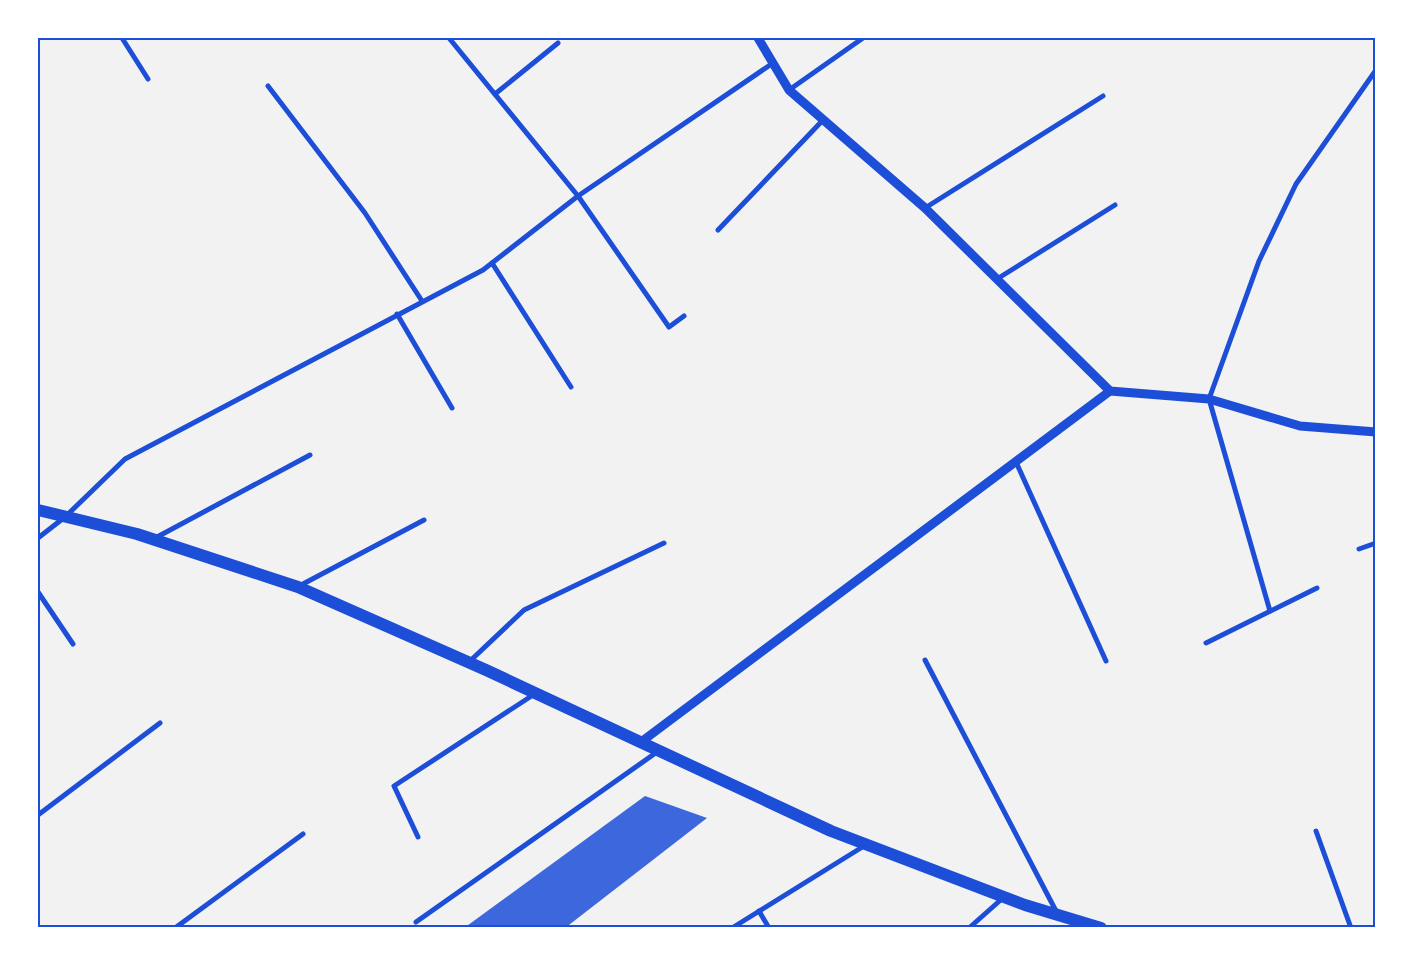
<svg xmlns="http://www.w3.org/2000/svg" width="1413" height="965" font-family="'PT Serif',serif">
  <rect width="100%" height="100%" fill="#f2f2f2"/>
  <polygon fill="#3d67dc" points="645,796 707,818 565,928 464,928"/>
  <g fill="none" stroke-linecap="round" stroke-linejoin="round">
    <g stroke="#1d4ed8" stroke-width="5">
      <polyline points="122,38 148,79"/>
      <polyline points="449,38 578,196 669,327 684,316"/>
      <polyline points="268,86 365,213 422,301"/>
      <polyline points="789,90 863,38"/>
      <polyline points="495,94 558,43"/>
      <polyline points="925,208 1103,96"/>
      <polyline points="718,230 823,120"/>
      <polyline points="492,263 571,387"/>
      <polyline points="997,279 1115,205"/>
      <polyline points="397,314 452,408"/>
      <polyline points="1016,462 1106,661"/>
      <polyline points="157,537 310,455"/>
      <polyline points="38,538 65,517 125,459 483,270 578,196 773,63"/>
      <polyline points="1359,549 1376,543"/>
      <polyline points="301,585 424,520"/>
      <polyline points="38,592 73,644"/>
      <polyline points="1270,611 1209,399 1259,261 1296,184 1376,70"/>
      <polyline points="1206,643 1317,588"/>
      <polyline points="925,660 1056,911"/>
      <polyline points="469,662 524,610 664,543"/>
      <polyline points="38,815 160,723"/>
      <polyline points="1316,831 1351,928"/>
      <polyline points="418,837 394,786 533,695"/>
      <polyline points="759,911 769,928"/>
      <polyline points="416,922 657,752"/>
      <polyline points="175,928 303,834"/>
      <polyline points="732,928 864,846"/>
      <polyline points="969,928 1004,897"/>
    </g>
    <g stroke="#1d4ed8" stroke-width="9">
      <polyline points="758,38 789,90 925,208 1110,391 1209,399 1300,426 1376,432"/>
      <polyline points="641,742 1110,391"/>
    </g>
    <polyline stroke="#1d4ed8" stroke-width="12" points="38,510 137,534 298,587 486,670 831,831 1025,905 1101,928"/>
  </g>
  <rect width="1413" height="965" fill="none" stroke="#ffffff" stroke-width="78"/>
  <rect x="39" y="39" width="1335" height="887" fill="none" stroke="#1d4ed8" stroke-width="2"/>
</svg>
